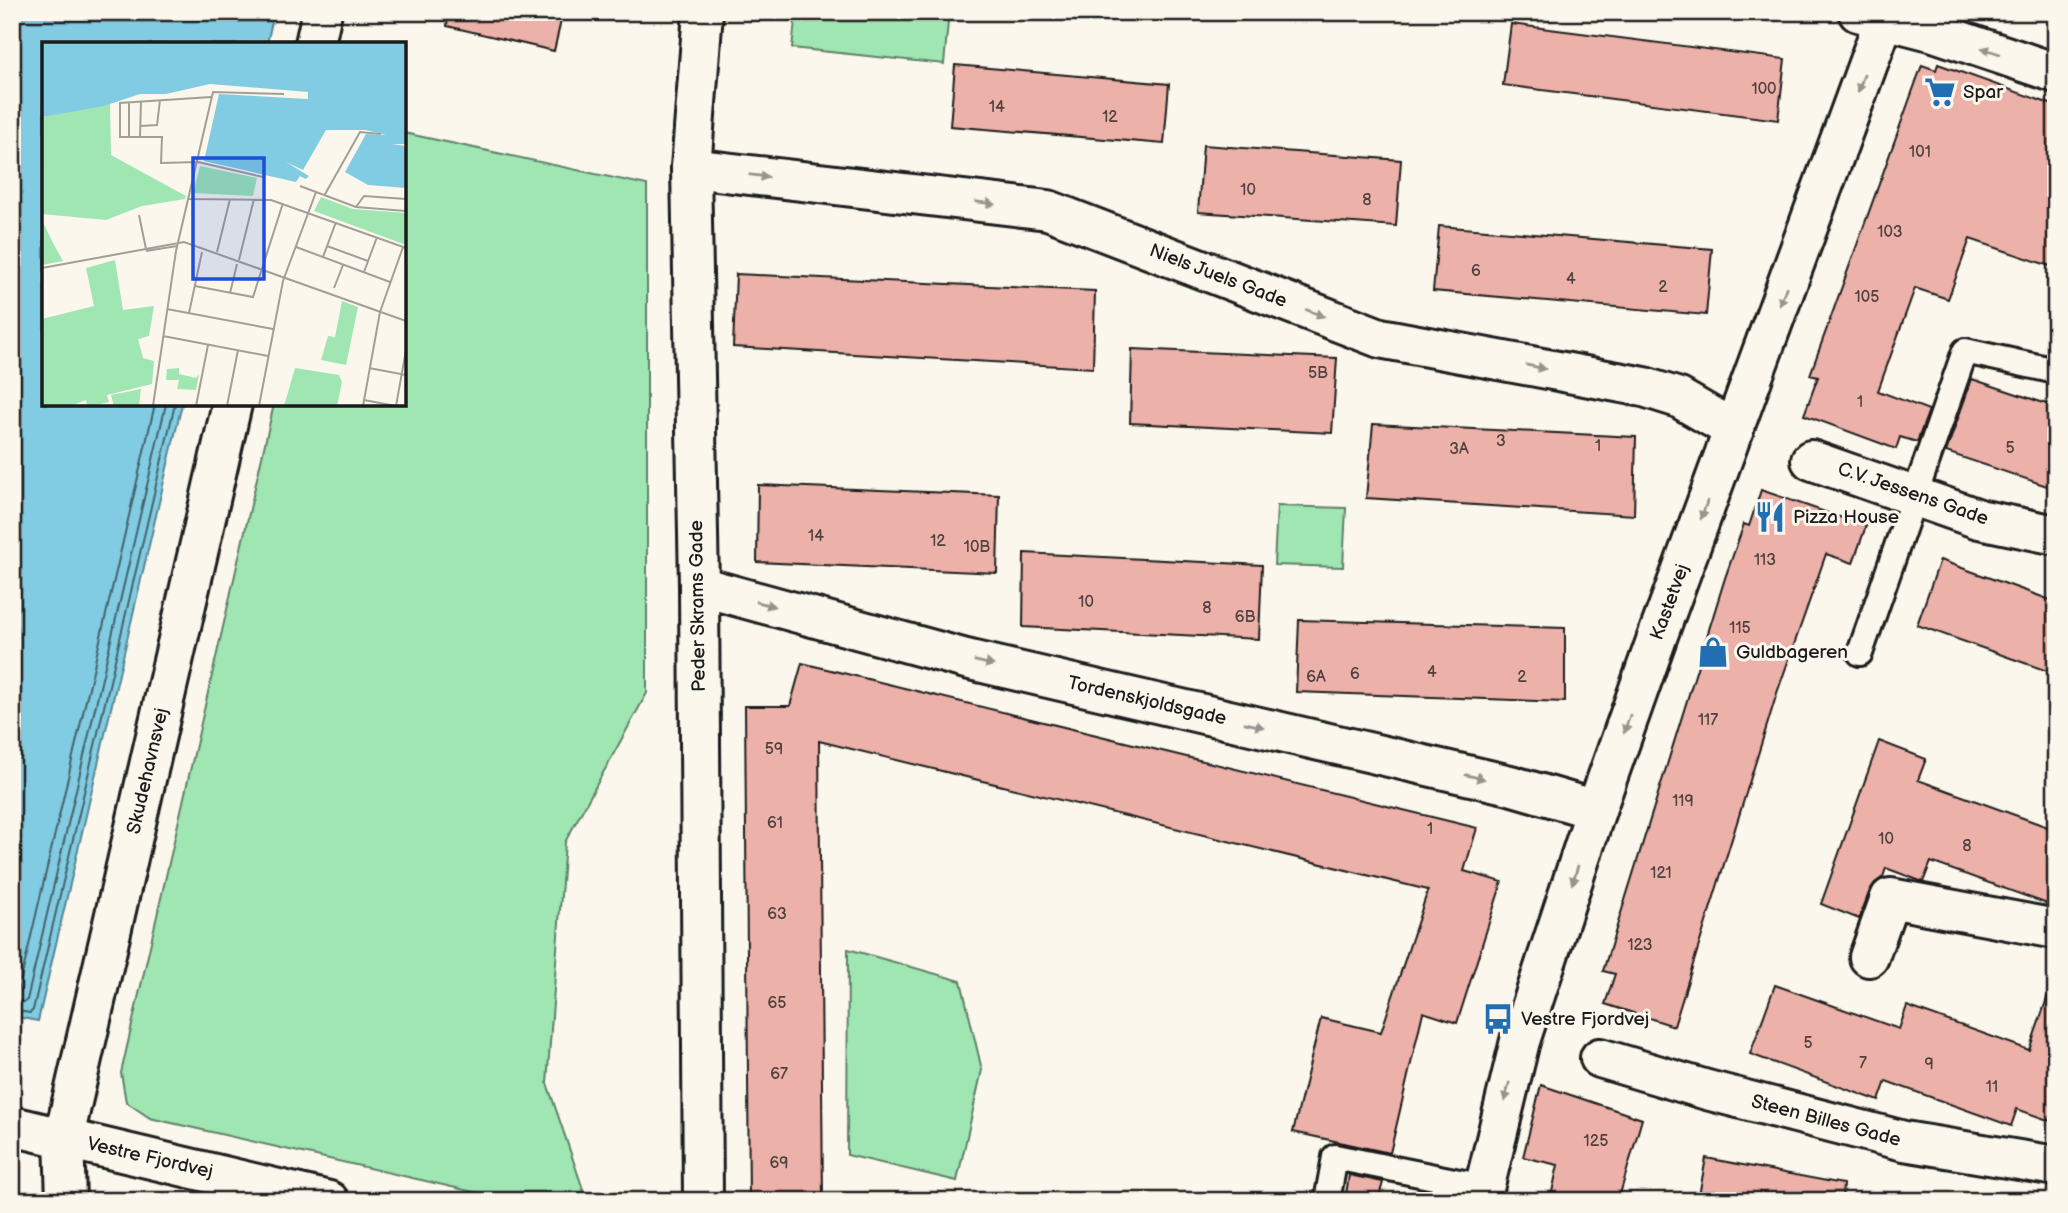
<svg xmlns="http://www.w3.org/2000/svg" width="2068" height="1213" font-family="'Balsamiq Sans',sans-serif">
  <rect width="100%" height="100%" fill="#fbf7ec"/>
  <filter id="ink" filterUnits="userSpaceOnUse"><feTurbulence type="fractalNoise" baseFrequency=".0143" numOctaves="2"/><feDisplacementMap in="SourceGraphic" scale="14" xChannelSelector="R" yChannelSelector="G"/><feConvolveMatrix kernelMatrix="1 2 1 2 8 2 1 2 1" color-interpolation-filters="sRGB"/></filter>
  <g filter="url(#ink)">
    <g fill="#a0e6b3" stroke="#5e8168" stroke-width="2">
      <polygon points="796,12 949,12 944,64 792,48"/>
      <polygon points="404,133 647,185 647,693 565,842 547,1083 587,1201 513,1201 150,1118 126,1102 121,1073 274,404 404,404"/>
      <polygon points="1277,506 1346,508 1343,567 1274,565"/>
      <polygon points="848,949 961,981 982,1070 957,1181 847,1155"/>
    </g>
    <polygon fill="#81cce2" stroke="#598693" stroke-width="2" points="12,12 274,12 267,44 44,44 44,404 182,404 38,1021 12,1016"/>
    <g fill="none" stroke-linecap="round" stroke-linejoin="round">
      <g stroke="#44626b" stroke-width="2">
        <polyline points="12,990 19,988 155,404"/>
        <polyline points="12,1001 24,1002 27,1000 166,404"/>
        <polyline points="12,1010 30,1013 33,1010 175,404"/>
      </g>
    </g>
    <g fill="#ecb1a8" stroke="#1c1c1c" stroke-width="2">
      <polygon points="448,12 563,12 554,51 447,26"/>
      <polygon points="1511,24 1785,59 1778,120 1503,85"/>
      <polygon points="1938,64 2056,106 2056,268 1970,239 1948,299 1915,288 1878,391 1929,410 1917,442 1900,437 1896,449 1804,415 1818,377 1810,375 1922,65 1936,70"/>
      <polygon points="955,65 1169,84 1164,144 950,126"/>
      <polygon points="1203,145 1401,160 1396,226 1198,212"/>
      <polygon points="1439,226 1712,249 1706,315 1433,291"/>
      <polygon points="736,274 1095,291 1093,368 733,347"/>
      <polygon points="1132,349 1337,358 1332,433 1130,423"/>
      <polygon points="1972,379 2056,407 2056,489 1946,452"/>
      <polygon points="1373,424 1636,437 1634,515 1366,498"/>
      <polygon points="758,485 999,495 997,573 757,562"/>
      <polygon points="1761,490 1866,526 1853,563 1826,554 1777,693 1674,1026 1605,1004 1615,974 1603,971 1725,578 1744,524 1749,526"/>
      <polygon points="1024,553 1262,565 1259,639 1023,627"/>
      <polygon points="1940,560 2056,602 2056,674 1917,625"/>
      <polygon points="1299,620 1565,628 1565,702 1296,692"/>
      <polygon points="802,663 1477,828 1464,871 1502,882 1457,1023 1423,1012 1390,1153 1293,1132 1321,1018 1381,1032 1428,890 819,741 823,1201 749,1201 745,706 790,706"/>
      <polygon points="1879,741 1926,759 1918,780 2056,830 2056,907 1931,862 1923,882 1886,868 1883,877 1875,883 1870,890 1859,919 1821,904"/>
      <polygon points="1775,985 1899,1029 1907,1006 2029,1050 2051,987 2056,988 2056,1123 2017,1109 2011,1126 1886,1081 1879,1101 1750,1054"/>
      <polygon points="1541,1085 1642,1119 1618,1201 1550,1201 1558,1165 1523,1157"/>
      <polygon points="1706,1158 1843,1184 1842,1201 1698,1201"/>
      <polygon points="1349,1175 1383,1182 1378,1201 1345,1201"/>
    </g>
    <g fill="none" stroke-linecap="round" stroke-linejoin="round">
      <defs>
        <g id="service">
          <polyline points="1860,653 1965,351 2056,371"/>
          <polyline points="1327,1201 1335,1157 1484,1187"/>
        </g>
        <g id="minor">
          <polyline points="1858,12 1931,31 2056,73"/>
          <polyline points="315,44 322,12"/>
          <polyline points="691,168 1048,210 1380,338 1644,387 1679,398 1734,430"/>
          <polyline points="1811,460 1979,519 2056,535"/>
          <polyline points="699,586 966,659 1510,785 1596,810"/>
          <polyline points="1869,957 1890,898 2056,929"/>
          <polyline points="1600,1058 1707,1090 1904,1141 2056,1166"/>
          <polyline points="12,1126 329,1201"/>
          <polyline points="66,1201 64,1137 232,404"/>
        </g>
        <g id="tertiary">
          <polyline points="703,1201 699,586 691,168 703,12"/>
          <polyline points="1481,1201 1520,1041 1596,810 1658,635 1887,12"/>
        </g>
      </defs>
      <use href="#service" stroke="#1c1c1c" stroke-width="30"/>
      <use href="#minor" stroke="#1c1c1c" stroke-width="44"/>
      <use href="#tertiary" stroke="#1c1c1c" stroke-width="44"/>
      <use href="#service" stroke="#fbf7ec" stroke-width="24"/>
      <use href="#minor" stroke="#fbf7ec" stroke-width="38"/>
      <use href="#tertiary" stroke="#fbf7ec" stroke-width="38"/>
    </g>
    <defs><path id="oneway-solid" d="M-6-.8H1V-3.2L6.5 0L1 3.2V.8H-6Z" transform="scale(1.75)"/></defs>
    <g fill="#97948e">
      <use href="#oneway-solid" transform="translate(1991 51) rotate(-162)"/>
      <use href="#oneway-solid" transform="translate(1861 83) rotate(110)"/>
      <use href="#oneway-solid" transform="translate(759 176) rotate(7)"/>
      <use href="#oneway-solid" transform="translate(985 203) rotate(7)"/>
      <use href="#oneway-solid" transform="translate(1783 296) rotate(110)"/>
      <use href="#oneway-solid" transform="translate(1315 313) rotate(21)"/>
      <use href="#oneway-solid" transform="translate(1536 367) rotate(11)"/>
      <use href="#oneway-solid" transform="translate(1704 510) rotate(110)"/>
      <use href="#oneway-solid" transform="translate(765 604) rotate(15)"/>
      <use href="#oneway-solid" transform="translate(984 663) rotate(13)"/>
      <use href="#oneway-solid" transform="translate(1627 724) rotate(109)"/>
      <use href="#oneway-solid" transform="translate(1254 725) rotate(13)"/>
      <use href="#oneway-solid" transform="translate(1475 777) rotate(13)"/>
      <use href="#oneway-solid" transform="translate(1575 875) rotate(108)"/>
      <use href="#oneway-solid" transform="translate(1507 1092) rotate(104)"/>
    </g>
  </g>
  <defs>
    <symbol id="supermarket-bare" viewBox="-9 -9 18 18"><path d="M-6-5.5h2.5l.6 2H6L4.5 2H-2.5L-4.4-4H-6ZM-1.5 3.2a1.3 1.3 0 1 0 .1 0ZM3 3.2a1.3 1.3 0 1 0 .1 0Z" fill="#1f6fb2" stroke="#fbf7ec" stroke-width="2.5" paint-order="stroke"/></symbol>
    <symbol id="restaurant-bare" viewBox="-9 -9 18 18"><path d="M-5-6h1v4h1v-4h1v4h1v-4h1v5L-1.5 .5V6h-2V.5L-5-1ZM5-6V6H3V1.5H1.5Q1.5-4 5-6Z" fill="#1f6fb2" stroke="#fbf7ec" stroke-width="2.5" paint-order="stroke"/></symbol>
    <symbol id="shop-bare" viewBox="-9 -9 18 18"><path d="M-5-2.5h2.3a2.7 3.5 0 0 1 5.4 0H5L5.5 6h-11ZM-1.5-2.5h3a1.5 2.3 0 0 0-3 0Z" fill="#1f6fb2" stroke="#fbf7ec" stroke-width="2.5" paint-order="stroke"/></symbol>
    <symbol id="bus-bare" viewBox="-9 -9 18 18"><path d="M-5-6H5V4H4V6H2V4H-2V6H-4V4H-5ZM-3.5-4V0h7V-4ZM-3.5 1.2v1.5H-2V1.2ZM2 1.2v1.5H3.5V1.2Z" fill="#1f6fb2" stroke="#fbf7ec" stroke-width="2.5" paint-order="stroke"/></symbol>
  </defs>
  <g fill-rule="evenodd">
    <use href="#supermarket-bare" x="1918" y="70" width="44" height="44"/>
    <use href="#restaurant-bare" x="1748" y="495" width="44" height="44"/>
    <use href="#shop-bare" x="1691" y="630" width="44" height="44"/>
    <use href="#bus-bare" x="1476" y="997" width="44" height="44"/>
  </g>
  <g text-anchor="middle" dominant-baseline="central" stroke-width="6" stroke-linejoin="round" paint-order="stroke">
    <g font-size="16" fill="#50413f">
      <text x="1764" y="89">100</text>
      <text x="997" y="107">14</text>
      <text x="1110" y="117">12</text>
      <text x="1920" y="152">101</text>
      <text x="1248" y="190">10</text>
      <text x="1367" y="200">8</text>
      <text x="1890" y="232">103</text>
      <text x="1476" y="271">6</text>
      <text x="1571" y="279">4</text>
      <text x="1663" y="287">2</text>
      <text x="1867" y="297">105</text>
      <text x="1318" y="373">5B</text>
      <text x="1860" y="402">1</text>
      <text x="1501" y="441">3</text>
      <text x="1598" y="446">1</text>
      <text x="2010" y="448">5</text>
      <text x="1459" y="449">3A</text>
      <text x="816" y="536">14</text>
      <text x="938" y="541">12</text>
      <text x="977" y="547">10B</text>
      <text x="1765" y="560">113</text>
      <text x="1086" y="602">10</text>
      <text x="1207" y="608">8</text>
      <text x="1245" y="617">6B</text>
      <text x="1740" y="628">115</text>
      <text x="1432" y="672">4</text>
      <text x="1355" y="674">6</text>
      <text x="1316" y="677">6A</text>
      <text x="1522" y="677">2</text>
      <text x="1708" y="720">117</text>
      <text x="774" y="749">59</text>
      <text x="1683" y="801">119</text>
      <text x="775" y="823">61</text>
      <text x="1430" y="829">1</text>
      <text x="1886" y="839">10</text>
      <text x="1967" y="846">8</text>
      <text x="1661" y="873">121</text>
      <text x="777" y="914">63</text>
      <text x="1640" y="945">123</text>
      <text x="777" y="1003">65</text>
      <text x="1808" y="1043">5</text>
      <text x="1863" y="1063">7</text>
      <text x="1929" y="1064">9</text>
      <text x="779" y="1074">67</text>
      <text x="1992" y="1087">11</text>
      <text x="1596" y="1141">125</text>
      <text x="779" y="1163">69</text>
    </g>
    <g font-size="19" fill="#1c1c1c" stroke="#fbf7ec" text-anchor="start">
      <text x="1963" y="92">Spar</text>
      <text x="1793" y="517">Pizza House</text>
      <text x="1736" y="652">Guldbageren</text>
      <text x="1521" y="1019">Vestre Fjordvej</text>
    </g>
    <g font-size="19" fill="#1c1c1c" stroke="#fbf7ec">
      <text transform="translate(1218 276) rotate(21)">Niels Juels Gade</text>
      <text transform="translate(1913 494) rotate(19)">C.V. Jessens Gade</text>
      <text transform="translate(1670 602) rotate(-70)">Kastetvej</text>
      <text transform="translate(698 606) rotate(-91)">Peder Skrams Gade</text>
      <text transform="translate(1147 701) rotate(13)">Tordenskjoldsgade</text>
      <text transform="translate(148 771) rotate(-77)">Skudehavnsvej</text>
      <text transform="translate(1826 1121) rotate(15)">Steen Billes Gade</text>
      <text transform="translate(150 1158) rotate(13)">Vestre Fjordvej</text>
    </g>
  </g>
  <g transform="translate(42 42)">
    <rect width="364" height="364" fill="#fbf7ec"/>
    <path d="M68,61L69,113L144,154L143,157L100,164L64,178L0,172V75ZM158,124L215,136L211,154L151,151ZM279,155L311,167L364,171V203L272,169ZM0,178L11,201L21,219L0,223ZM73,218L81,268L112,264L107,294L96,297L101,316L112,319L110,342L65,353L67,360L50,364H45L44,358L28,364H0V277L52,264L44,226ZM300,259L316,265L304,323L279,318L286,294L293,295ZM137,326V332L154,336L157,332L154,348L135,347L137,338H124L125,327ZM253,326L297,333L300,340L295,364H242ZM99,347L97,364H72L69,353Z" fill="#a0e6b3"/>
    <path d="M0,0H364V102H350L364,104V146L326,143L303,130L324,92L344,93L324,88H284L261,128L244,120L267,134L264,137L258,134L254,140L162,119L177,52L266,57V50L168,42L124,52H98L62,64L0,75Z" fill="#81cce2"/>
    <path fill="none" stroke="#a29f99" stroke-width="2" d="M169,55L78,61V95H120L119,121L156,120L221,135M98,84L115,83L118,58M87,95V60M98,95L99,59M258,144L314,165L364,169M282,154L318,90L339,92M147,157L229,158L364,206M314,165L322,154L364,157M97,173L104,207M285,204L326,219M254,205L348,240M104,209L135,204M175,210L188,157M281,215L294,180M197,218L212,157M0,226L142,200L364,279M322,230L335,195M153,244L211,255L241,161M292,246L301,223M188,251L195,222M125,267L231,287M147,271L160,210M121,294L226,314M327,326L364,333M322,358L354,364L364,308M111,364L134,209L171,50L242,52M154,364L166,303M185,364L196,308M217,364L241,239L274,150M321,364L338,270L361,205"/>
    <path fill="#1d4ed8" fill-opacity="0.15" stroke="#1d4ed8" stroke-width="3.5" d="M151,116H222V237H151Z"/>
    <rect width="364" height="364" fill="none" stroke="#1c1c1c" stroke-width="3.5"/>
  </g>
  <rect width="2068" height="1213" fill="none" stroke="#fbf7ec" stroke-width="42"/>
  <rect x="21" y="21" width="2026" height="1171" fill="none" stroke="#1c1c1c" stroke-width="2.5" filter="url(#ink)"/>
</svg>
